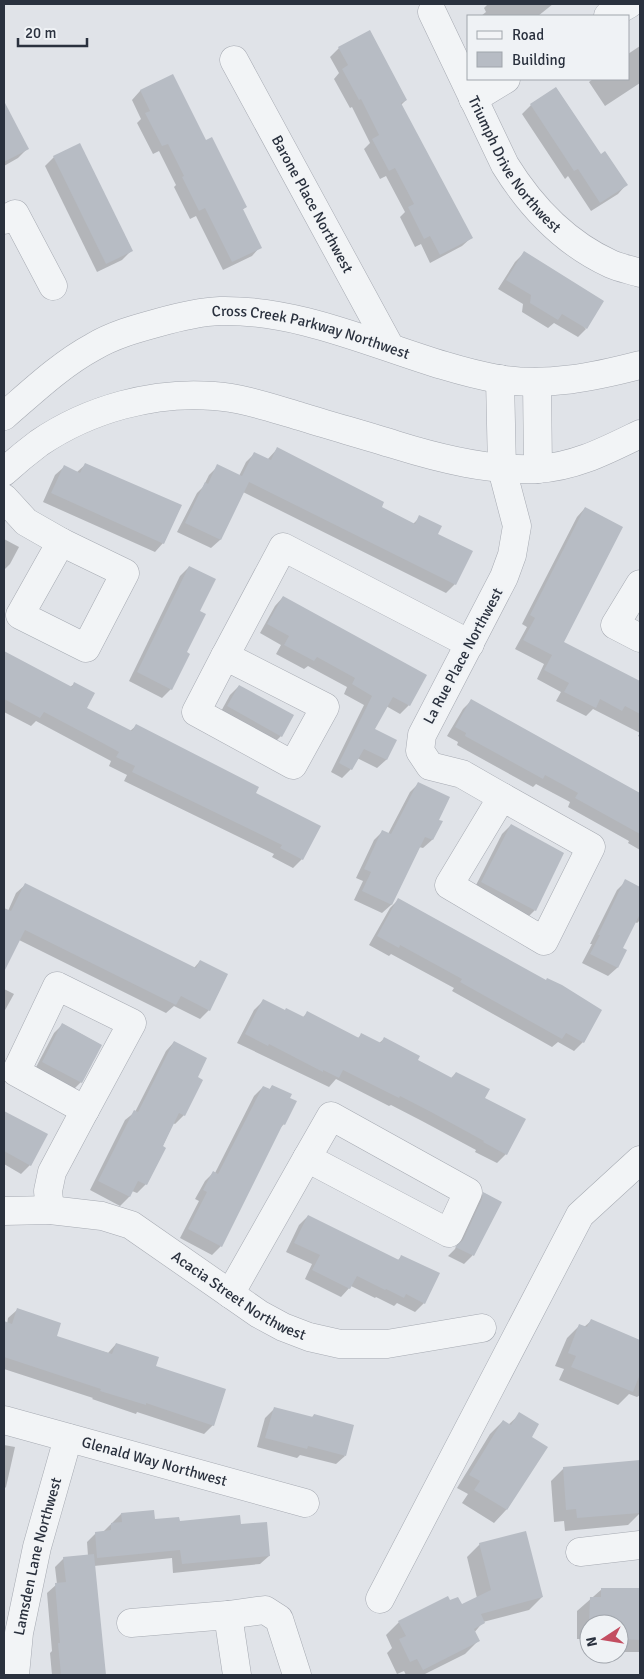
<svg xmlns="http://www.w3.org/2000/svg" width="644" height="1679" font-family="Signika,sans-serif">
  <rect width="100%" height="100%" fill="#e0e3e8"/>
  <g fill="#0003">
    <polygon points="488,4 553,4 538,16 481,16 486,12 484,8"/>
    <polygon points="640,46 640,83 605,106 589,82 593,79 628,79 628,54"/>
    <polygon points="339,48 406,100 401,105 471,238 462,246 430,263 421,244 415,247 400,217 405,212 386,176 380,179 364,149 370,143 352,107 350,108 334,79 339,73 330,57"/>
    <polygon points="172,76 206,142 246,207 242,210 260,247 252,256 223,270 196,216 190,219 174,187 176,185 159,151 153,154 137,123 141,119 132,100 140,91"/>
    <polygon points="556,88 601,156 626,185 618,194 591,211 568,176 565,179 522,114 531,105"/>
    <polygon points="13,122 27,149 18,158 4,166 4,127"/>
    <polygon points="54,157 131,251 122,260 97,272 45,166"/>
    <polygon points="524,253 586,329 578,337 554,323 548,328 522,312 523,304 498,289 515,262"/>
    <polygon points="277,449 380,508 413,524 420,517 436,535 455,584 446,593 243,492 220,540 211,548 177,532 197,493 203,487 209,475 218,466 239,476 246,462 254,454 267,460"/>
    <polygon points="86,464 163,543 155,552 43,502 55,475 64,467 77,472"/>
    <polygon points="585,508 562,643 640,683 640,737 638,736 640,733 593,709 586,716 556,701 561,692 537,679 544,664 515,649 527,627 522,624 577,517"/>
    <polygon points="4,539 19,547 10,564 4,570"/>
    <polygon points="189,567 199,611 171,689 162,698 129,681 180,576"/>
    <polygon points="283,597 409,705 400,714 386,706 373,729 395,740 386,760 377,768 357,758 351,769 342,778 331,772 364,705 344,694 347,687 308,666 304,669 276,654 281,645 260,633 275,606"/>
    <polygon points="4,652 70,687 74,684 85,708 130,731 136,726 255,794 302,859 293,868 272,857 274,854 124,781 127,775 109,766 111,761 36,721 31,726 4,712"/>
    <polygon points="239,686 281,736 272,745 219,715 230,695"/>
    <polygon points="471,701 640,794 640,850 628,843 629,841 568,807 570,802 536,784 533,787 457,745 458,742 447,736 463,709"/>
    <polygon points="419,783 437,820 432,840 423,848 419,847 391,905 382,913 354,900 363,881 356,878 374,840 382,832 388,834 410,792"/>
    <polygon points="511,825 535,910 526,919 473,891 502,834"/>
    <polygon points="626,881 640,888 640,920 637,923 635,922 622,948 617,968 608,976 582,963 592,944 590,944 617,890"/>
    <polygon points="25,885 194,968 200,961 209,1010 200,1019 174,1006 166,1013 19,940 4,969 4,909 8,911 16,893"/>
    <polygon points="398,900 545,981 583,1042 574,1051 558,1042 552,1047 452,991 454,988 391,954 389,956 369,945 390,908"/>
    <polygon points="4,989 14,994 4,1012"/>
    <polygon points="263,1001 302,1018 307,1013 357,1039 362,1034 379,1043 384,1039 416,1061 450,1079 456,1073 484,1099 506,1154 497,1163 475,1152 476,1150 422,1121 391,1105 389,1106 336,1079 329,1087 237,1043 254,1010"/>
    <polygon points="63,1024 101,1045 81,1082 72,1091 34,1071 54,1033"/>
    <polygon points="174,1042 196,1078 184,1115 175,1124 173,1123 146,1184 137,1193 132,1191 129,1197 120,1206 90,1190 125,1120 135,1112 166,1051"/>
    <polygon points="272,1086 284,1124 279,1129 221,1246 212,1255 180,1238 199,1201 195,1199 205,1181 213,1173 215,1173 254,1096 263,1087 269,1090"/>
    <polygon points="4,1112 46,1135 30,1165 21,1174 4,1164"/>
    <polygon points="484,1193 500,1202 472,1256 464,1264 448,1256 455,1249 474,1209 475,1202"/>
    <polygon points="308,1216 397,1261 401,1257 424,1303 415,1312 397,1303 394,1306 376,1297 375,1298 351,1286 341,1297 305,1279 312,1264 286,1252 299,1225"/>
    <polygon points="17,1310 55,1337 108,1353 116,1344 155,1367 213,1425 204,1434 137,1412 136,1414 92,1399 93,1398 4,1369 4,1323 7,1324 8,1318"/>
    <polygon points="591,1321 640,1341 640,1395 637,1397 629,1394 618,1405 559,1380 564,1369 555,1366 567,1338 580,1325 584,1327"/>
    <polygon points="274,1409 311,1418 314,1415 345,1456 336,1464 300,1455 297,1458 257,1447 265,1418"/>
    <polygon points="520,1414 530,1437 506,1510 494,1523 462,1503 468,1494 457,1488 490,1434 503,1421 508,1425"/>
    <polygon points="4,1445 15,1447 6,1487 4,1489"/>
    <polygon points="640,1462 640,1513 628,1525 565,1531 564,1521 554,1522 551,1481 564,1468"/>
    <polygon points="153,1511 154,1521 240,1525 269,1556 260,1564 173,1573 172,1558 94,1566 105,1675 52,1675 50,1653 52,1651 47,1593 57,1584 55,1567 64,1558 88,1556 87,1542 96,1533 103,1532 121,1514"/>
    <polygon points="480,1544 542,1597 529,1610 483,1622 474,1633 478,1641 465,1654 423,1675 406,1675 404,1671 397,1674 387,1653 392,1648 386,1635 399,1622 450,1602 461,1606 477,1598 467,1557"/>
    <polygon points="602,1589 640,1589 640,1652 619,1652 619,1624 589,1624 589,1652 587,1652 587,1639 577,1639 577,1611"/>
  </g>
  <g fill="#b7bcc4">
    <polygon points="370,30 407,100 401,103 473,238 440,255 430,236 424,239 408,207 414,204 395,168 389,171 372,139 379,135 361,99 359,100 342,69 348,65 338,47"/>
    <polygon points="173,74 206,140 212,137 247,207 243,209 262,248 232,262 205,208 199,211 182,177 184,176 168,144 162,146 145,113 150,111 140,90"/>
    <polygon points="556,87 601,154 605,151 628,185 600,203 578,169 574,171 530,104"/>
    <polygon points="4,101 29,149 4,162"/>
    <polygon points="80,143 133,251 106,264 53,156"/>
    <polygon points="524,251 604,301 587,329 562,314 558,320 530,303 531,295 506,280"/>
    <polygon points="277,447 384,502 382,507 415,524 419,515 442,526 438,534 473,551 456,585 249,482 221,540 185,523 205,482 208,484 217,464 242,476 254,452 271,460"/>
    <polygon points="85,463 182,505 164,544 51,493 64,465 80,473"/>
    <polygon points="585,507 623,527 564,642 640,681 640,714 625,706 622,711 600,699 596,708 564,692 569,683 544,670 552,655 523,640 535,618 530,615"/>
    <polygon points="189,566 216,579 200,611 206,614 187,652 190,654 172,690 137,672"/>
    <polygon points="283,596 427,675 410,706 393,697 375,729 397,740 387,760 364,749 352,770 339,763 372,696 352,684 355,678 317,657 314,661 284,645 289,636 267,624"/>
    <polygon points="4,651 72,687 74,682 95,693 87,708 132,731 136,724 259,787 256,793 321,826 303,860 280,848 282,845 132,772 135,766 116,757 119,752 97,740 44,712 40,718 4,699"/>
    <polygon points="239,685 294,715 282,737 227,706"/>
    <polygon points="471,699 640,793 640,834 575,798 578,793 545,775 543,779 465,736 466,733 455,727"/>
    <polygon points="418,782 450,797 439,820 443,821 433,840 425,837 392,905 362,891 371,872 364,869 382,830 391,834"/>
    <polygon points="511,824 564,853 536,911 481,882"/>
    <polygon points="625,879 640,887 640,914 623,948 627,950 618,968 590,954 600,935 598,935"/>
    <polygon points="25,883 196,968 200,960 228,974 210,1011 181,996 176,1005 25,930 4,972 4,908 11,911"/>
    <polygon points="398,898 546,980 547,978 562,985 602,1010 584,1043 566,1033 562,1039 460,982 462,979 400,945 399,948 377,936"/>
    <polygon points="263,999 285,1010 286,1008 304,1017 307,1011 359,1038 361,1033 381,1043 384,1037 420,1056 418,1060 452,1078 456,1072 490,1089 485,1098 526,1119 507,1155 483,1142 484,1141 431,1112 400,1096 399,1098 343,1070 339,1078 323,1070 323,1072 269,1044 268,1046 245,1034"/>
    <polygon points="62,1023 102,1045 82,1083 42,1062"/>
    <polygon points="174,1041 207,1058 198,1077 203,1080 185,1116 179,1113 163,1146 166,1148 147,1185 138,1181 130,1197 98,1181 134,1110 138,1112"/>
    <polygon points="272,1085 292,1094 290,1098 297,1101 285,1125 283,1124 222,1247 188,1229 207,1192 203,1190 213,1171 218,1174 263,1086 270,1089"/>
    <polygon points="4,1111 48,1134 31,1166 4,1151"/>
    <polygon points="483,1192 502,1202 474,1256 455,1247 463,1240 482,1199"/>
    <polygon points="308,1215 399,1260 401,1255 440,1273 425,1304 406,1294 404,1298 386,1289 385,1290 357,1276 350,1289 312,1270 320,1255 294,1243"/>
    <polygon points="17,1308 61,1323 57,1336 112,1354 116,1343 159,1357 156,1366 226,1389 214,1426 146,1403 146,1405 100,1391 101,1389 4,1357 4,1321 12,1324"/>
    <polygon points="591,1319 640,1340 640,1374 633,1392 571,1367 576,1356 568,1353 579,1324 587,1327"/>
    <polygon points="274,1407 313,1417 314,1414 354,1425 346,1456 308,1446 307,1449 265,1438"/>
    <polygon points="519,1412 539,1424 532,1437 548,1447 507,1510 474,1490 480,1481 469,1475 503,1420 511,1425"/>
    <polygon points="640,1460 640,1513 577,1518 576,1509 566,1510 563,1467"/>
    <polygon points="154,1510 155,1519 179,1517 180,1521 240,1515 241,1524 267,1522 270,1556 182,1564 180,1550 97,1558 95,1532 111,1530 111,1523 122,1522 121,1513"/>
    <polygon points="526,1531 543,1597 481,1614 485,1623 474,1629 480,1641 423,1670 417,1659 410,1662 399,1639 406,1636 398,1621 448,1596 450,1600 458,1597 462,1604 491,1590 479,1543"/>
    <polygon points="94,1554 106,1675 61,1675 58,1643 60,1643 55,1583 66,1582 63,1557"/>
    <polygon points="601,1588 640,1588 640,1640 619,1639 619,1624 589,1624 590,1597 601,1597"/>
  </g>
  <g fill="none" stroke-linecap="round" stroke-linejoin="round">
    <defs>
      <g id="minor">
        <path id="s1" d="M432,12L505,165C531,207 565,243 611,264C620,268 631,270 640,273"/>
        <polyline points="608,16 629,4"/>
        <path id="s2" d="M234,60L390,347"/>
        <polyline points="473,99 506,79"/>
        <polyline points="4,220 15,214 53,286"/>
        <polyline points="500,379 502,469 517,526 512,555 504,577 422,735 420,751 430,766 462,774 502,797"/>
        <polyline points="537,382 538,469"/>
        <path id="s3" d="M4,416C32,392 60,365 93,347C113,335 135,329 157,323C178,317 198,312 220,311C317,309 405,362 498,379C546,387 594,377 640,365"/>
        <path d="M4,472C15,462 27,452 39,443C89,409 154,391 214,396C243,398 271,408 299,416C331,426 364,435 396,445C441,459 490,471 537,469C575,467 607,450 640,434"/>
        <polyline points="4,498 26,522 61,542"/>
        <polygon points="61,542 125,573 86,648 20,615"/>
        <polyline points="640,584 615,625 640,638"/>
        <polygon points="225,656 325,707 293,765 196,712"/>
        <polyline points="225,656 283,547 470,644"/>
        <polygon points="502,797 591,847 544,941 449,885"/>
        <polygon points="57,986 132,1023 85,1110 16,1072"/>
        <polygon points="331,1116 468,1192 449,1233 307,1158"/>
        <polyline points="50,1210 48,1191 52,1172 85,1110"/>
        <path id="s4" d="M4,1211L50,1210L102,1216L131,1225L259,1314L283,1327L309,1337L340,1344H387L482,1328"/>
        <polyline points="230,1294 307,1158"/>
        <path id="s5" d="M4,1420L305,1503"/>
        <polyline points="580,1552 640,1545"/>
        <polyline points="380,1599 580,1215 640,1160"/>
        <polyline points="228,1615 265,1610 279,1619 297,1675"/>
        <polyline points="131,1623 228,1615 237,1675"/>
        <path id="s6" d="M15,1675L19,1633L37,1547L68,1438"/>
      </g>
    </defs>
    <use href="#minor" stroke="#a6aab2" stroke-width="29"/>
    <use href="#minor" stroke="#f2f4f6" stroke-width="28"/>
  </g>
  <g text-anchor="middle" dominant-baseline="central" stroke-width="4.5" stroke-linejoin="round" paint-order="stroke">
    <g font-size="15" fill="#2a313e" stroke="#eff2f5">
      <text stroke="none"><textPath href="#s1" startOffset="174">Triumph Drive Northwest</textPath></text>
      <text stroke="none"><textPath href="#s2" startOffset="164">Barone Place Northwest</textPath></text>
      <text stroke="none"><textPath href="#s3" startOffset="339">Cross Creek Parkway Northwest</textPath></text>
      <text transform="translate(463 656) rotate(-62)">La Rue Place Northwest</text>
      <text stroke="none"><textPath href="#s4" startOffset="258">Acacia Street Northwest</textPath></text>
      <text stroke="none"><textPath href="#s5" startOffset="156">Glenald Way Northwest</textPath></text>
      <text stroke="none"><textPath href="#s6" startOffset="121">Lamsden Lane Northwest</textPath></text>
    </g>
  </g>
  <rect width="644" height="1679" fill="none" stroke="#2a313e" stroke-width="10"/>
  <rect x="467" y="15" width="162" height="65" fill="#eff2f5" stroke="#a0a5ac"/>
  <rect x="477" y="31" width="25" height="8" fill="#f2f4f6" stroke="#a0a5ac"/>
  <text x="512" y="40" font-size="15" fill="#2a313e">Road</text>
  <rect x="477" y="52" width="25" height="15" fill="#b7bcc4" stroke="#a0a5ac"/>
  <text x="512" y="65" font-size="15" fill="#2a313e">Building</text>
  <g transform="translate(604 1639) rotate(258)"><circle r="24" fill="#eff2f5" stroke="#a0a5ac"/>
  <path d="M0-4L9 19L0 12L-9 19Z" fill="#c34e61"/>
  <text y="-8" font-size="14" font-weight="bold" text-anchor="middle" fill="#2a313e">N</text>
  </g>
  <path d="M18 38v8h69v-8" fill="none" stroke="#2a313e" stroke-width="2.5"/>
  <text x="25" y="38" font-size="15" fill="#2a313e" stroke="#eff2f5" stroke-width="4" paint-order="stroke">20 m</text>
</svg>
